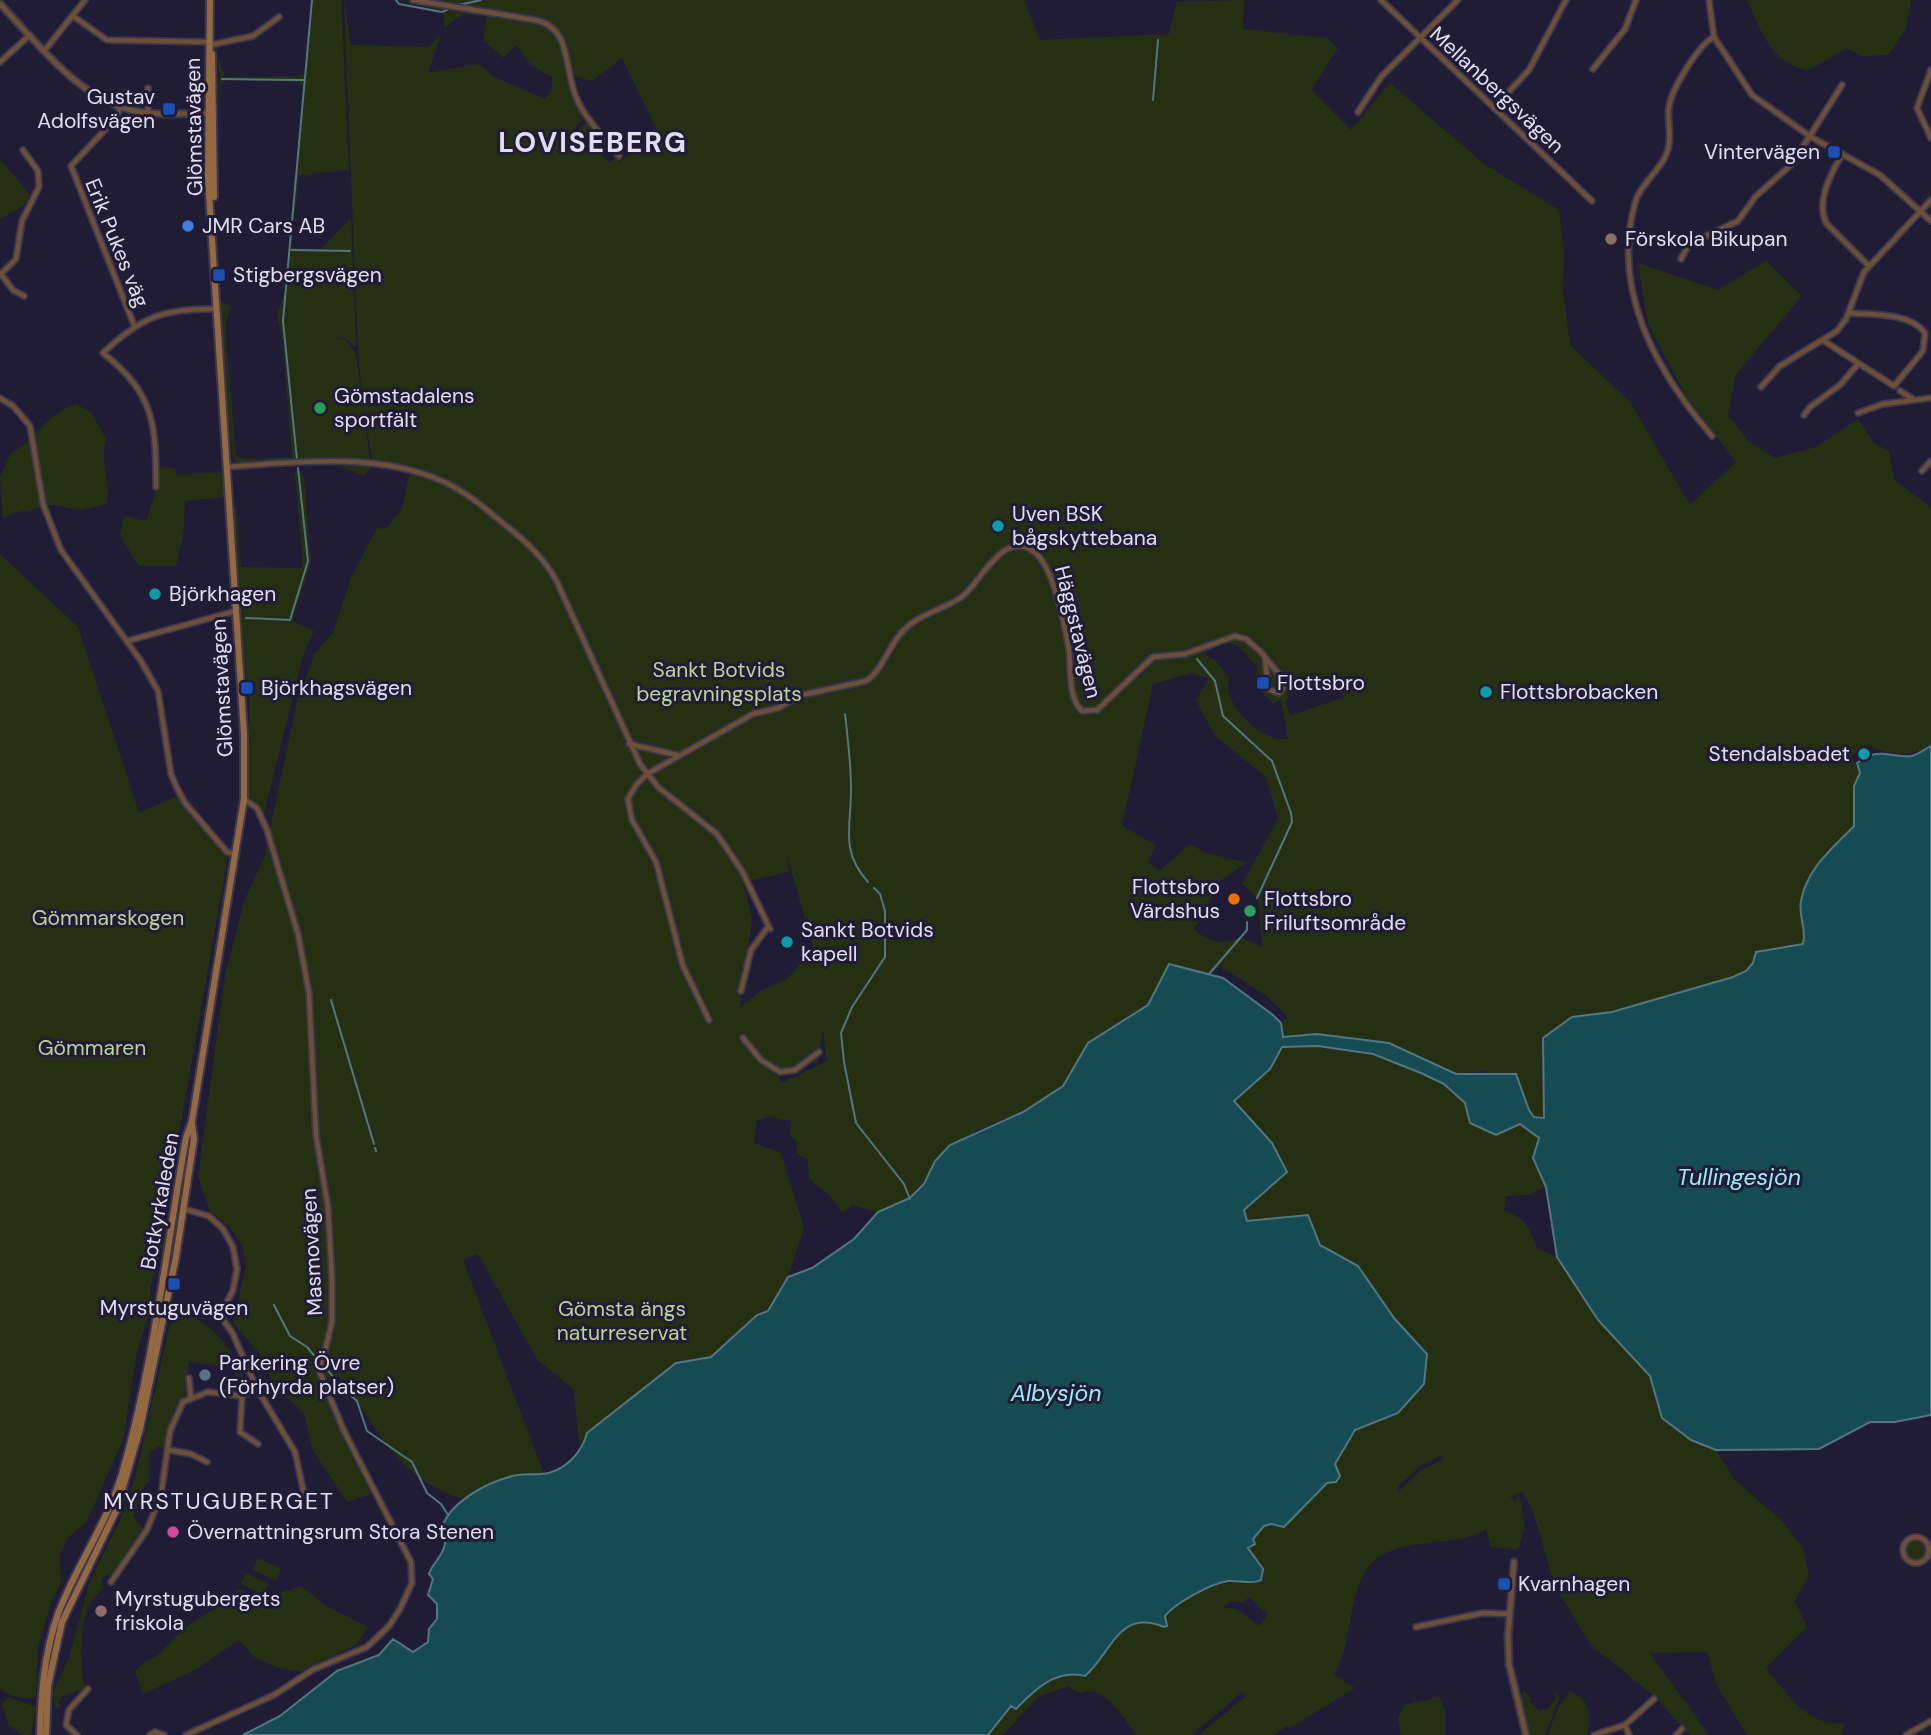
<svg xmlns="http://www.w3.org/2000/svg" width="1931" height="1735" font-family="'DM Sans',sans-serif">
  <rect width="100%" height="100%" fill="#211c36"/>
  <g fill="#253013" fill-rule="evenodd">
    <path d="M312,0H341L349,170L299,175L291,248L321,249L351,218L356,348L346,338H335L346,340L356,354L370,460L239,462L233,459L223,372L217,254L220,76L215,47H219L216,51L225,77L300,76L305,73ZM226,80L298,82L304,87L284,294L277,314L283,341L292,457L244,459L236,456L225,324L231,306L221,302L217,238L221,85Z"/>
    <path d="M344,0L351,45L429,47L441,34L428,73L479,64L494,77L545,99L551,91L553,78L530,64L516,45L504,58L483,40L487,16L463,14L444,28V11L398,0L491,11L425,0H1024L1040,40L1169,34L1177,2L1244,0L1243,29L1327,38L1338,48L1311,90L1351,130L1390,83L1484,164L1559,210L1564,253L1563,290L1570,345L1630,402L1690,505L1736,462L1686,396L1648,324L1638,263L1718,290L1766,261L1802,296L1736,374L1728,415L1749,442L1775,458L1816,447L1858,419L1874,443L1889,451L1894,480L1931,507V746C1905,759 1891,754 1865,745L1851,756L1860,773L1854,786V826L1825,853L1803,924L1806,933L1803,944C1786,947 1767,952 1753,963C1746,968 1743,972 1735,976C1685,997 1626,1011 1572,1017L1545,1118L1534,1117L1486,1071L1456,1074L1389,1043L1317,1034L1283,1037L1281,1023L1287,1019L1284,1013L1268,997L1220,966L1211,974L1169,965L1148,1005L1088,1043L1063,1086L1023,1112L975,1131L935,1161L923,1184L910,1199L878,1212L852,1205L842,1213L830,1196L809,1179L808,1160L797,1154L796,1140L790,1136L791,1121L768,1117L757,1120L754,1143L781,1153L804,1228L788,1277L768,1311L757,1315L711,1357L676,1363L587,1433L583,1449L579,1443L574,1390L537,1359L478,1254L463,1260L544,1474L508,1477L464,1499C394,1478 380,1428 338,1375L319,1380L371,1494L347,1502L312,1449L304,1413L275,1386L262,1356L233,1323L246,1266L242,1245L230,1227L210,1211L198,1177L225,975L245,899L264,858L297,702L315,653L333,633L351,578L377,528L386,529L402,509L410,470L373,461L365,419L358,350ZM622,58L658,132L620,162L612,150L614,159L609,163L600,154L609,147L588,120L576,132L598,157L573,133V129L585,118L569,75L592,81ZM1228,643L1238,645L1257,667L1254,684L1273,703L1281,699L1288,739C1264,742 1237,716 1229,694C1227,690 1229,682 1229,678L1216,661L1205,654L1211,647ZM1192,673L1209,678L1196,700L1215,736L1266,777L1278,819L1242,884L1258,898L1262,947L1239,937C1224,947 1206,941 1194,929L1220,881L1247,862L1208,854L1190,844L1159,871L1148,862L1156,845L1122,826L1153,684ZM1292,686L1327,693L1341,690L1344,697L1290,716L1286,702ZM785,849L814,949L787,979L760,991L740,1008L752,919L743,882L789,872ZM823,1028L827,1061L782,1083L775,1071L818,1062Z"/>
    <path d="M1747,0H1911L1906,29L1888,55L1861,56L1847,48L1808,71C1769,61 1763,34 1747,0Z"/>
    <polygon points="0,159 29,194 28,203 0,219"/>
    <path d="M77,404L92,414L106,439C99,460 111,482 107,504L80,510L54,505L13,513L3,519L0,478L11,453C37,441 47,411 77,404Z"/>
    <polygon points="158,466 175,468 177,475 222,472 225,497 185,501 183,537 176,566 139,566 120,536 124,516 146,521 159,483"/>
    <polygon points="340,466 370,466 370,469 363,476"/>
    <polygon points="299,470 304,477 311,563 292,621 314,631 302,659 264,814 248,795 250,692 245,674 234,518 236,503 241,567 303,568 295,472"/>
    <path d="M0,554L78,627L139,813L182,794L229,850L163,1224L165,1239L150,1287L151,1306L137,1352L123,1440L86,1523L68,1537L60,1555L61,1582L51,1603L38,1647L36,1696C26,1701 8,1696 0,1688Z"/>
    <path d="M1318,1046C1359,1052 1412,1059 1446,1086C1464,1100 1480,1118 1496,1135L1520,1124L1539,1139L1533,1159L1546,1187L1528,1195L1506,1196L1504,1210C1524,1218 1530,1227 1537,1248L1557,1257L1598,1320L1650,1376L1662,1418L1691,1440L1716,1450L1735,1480L1783,1522L1803,1548L1809,1575L1795,1601L1807,1627L1766,1668C1787,1694 1808,1728 1845,1723L1842,1735H1747L1717,1686L1707,1652L1650,1653L1709,1735H1690L1654,1696L1591,1645L1555,1587L1533,1511L1522,1492L1510,1497L1515,1501L1519,1494L1525,1527L1518,1550L1491,1547L1486,1529C1457,1550 1390,1532 1366,1571C1346,1603 1353,1643 1334,1675L1355,1688L1290,1728L1287,1725L1274,1735H1199L1245,1697L1242,1692L1192,1735H1137C1123,1718 1104,1682 1079,1693L1068,1686L1038,1697L1003,1735H988L1011,1706L1016,1709C1036,1688 1056,1670 1085,1675C1112,1653 1117,1608 1164,1627L1167,1626L1165,1616C1184,1592 1226,1577 1256,1583L1263,1569L1248,1548L1264,1526H1277L1327,1483L1339,1476L1335,1464L1355,1430L1398,1413L1406,1404L1415,1393L1427,1354L1394,1318L1358,1266L1320,1245L1308,1216L1248,1222L1244,1210L1248,1118L1234,1101L1270,1069L1282,1047ZM1442,1455L1444,1459L1420,1471L1399,1491L1398,1486L1419,1467ZM1249,1597L1268,1615L1259,1626L1237,1609L1222,1608L1231,1601L1242,1603Z"/>
    <path d="M178,1312C211,1319 238,1353 245,1385L240,1390L236,1387L235,1371L229,1365L223,1367L189,1361L185,1396L174,1410L164,1450L159,1446L149,1453V1482L146,1483L133,1516L143,1529L116,1572L104,1576L101,1580L103,1588C98,1594 92,1599 89,1605C80,1627 78,1666 86,1688L63,1696L59,1701L60,1707L55,1709L53,1692L69,1658L90,1581L119,1523L134,1482L171,1320Z"/>
    <circle cx="1916" cy="1550" r="10"/>
    <polygon points="258,1558 281,1569 276,1581 253,1570"/>
    <polygon points="246,1573 269,1584 263,1595 241,1584"/>
    <polygon points="301,1586 328,1607 368,1627 356,1645 302,1671 282,1669 254,1657 239,1640 195,1670 143,1694 135,1671 145,1662 157,1656 186,1627 223,1603 238,1589 265,1598"/>
    <polygon points="1524,1691 1531,1699 1529,1701 1540,1711 1543,1708 1546,1710 1557,1698 1552,1691 1560,1697 1545,1735 1529,1735 1519,1697"/>
    <path d="M1570,1691C1592,1701 1590,1714 1588,1735H1548L1557,1710Z"/>
    <polygon points="9,1697 36,1707 31,1735 22,1735 8,1724 2,1704"/>
    <polygon points="1439,1697 1446,1711 1445,1735 1401,1735 1398,1718 1404,1705"/>
  </g>
  <path fill="#174b53" stroke="#537782" stroke-width="2" d="M1931,746V1415L1895,1422H1870L1819,1449L1716,1450L1691,1440L1662,1418L1650,1376L1598,1320L1557,1257L1546,1187L1533,1158L1539,1138L1520,1124L1496,1135L1470,1123L1465,1103L1444,1084L1421,1073L1373,1054L1318,1046L1282,1047L1270,1069L1234,1101L1272,1143L1287,1172L1244,1210L1247,1221L1308,1215L1320,1245L1358,1266L1394,1318L1427,1354L1424,1384L1398,1413L1355,1430L1335,1464L1340,1476L1336,1482L1327,1483L1284,1527L1271,1524L1264,1526L1253,1539L1255,1544L1248,1548L1263,1569L1261,1580C1252,1585 1239,1580 1228,1581C1212,1583 1175,1603 1165,1616L1167,1626L1164,1627C1118,1608 1112,1653 1085,1676C1056,1669 1035,1689 1016,1709L1011,1706L988,1735H243L280,1716L337,1671L379,1655L393,1639L413,1652L428,1642L429,1629L437,1619V1604L428,1595L433,1579L429,1574C432,1561 453,1551 442,1527C450,1503 484,1484 509,1477C520,1473 531,1475 542,1474C564,1472 582,1453 587,1433L676,1363L711,1357L757,1315L768,1311L788,1277L812,1268L854,1239L878,1212L910,1198L924,1184L935,1161L950,1145L1023,1112L1063,1086L1088,1043L1148,1005L1169,964L1223,978L1273,1015L1281,1023L1283,1037L1317,1034L1389,1043L1456,1074H1516L1529,1110L1534,1117L1544,1118L1543,1038L1572,1017L1612,1012L1733,977L1746,971L1753,963L1756,952L1803,944C1807,929 1798,916 1801,901C1807,868 1832,849 1854,826V786L1860,773L1857,763C1880,746 1888,758 1911,756C1917,755 1925,749 1931,746Z"/>
  <g fill="none" stroke-linecap="round" stroke-linejoin="round">
    <g stroke="#537782" stroke-width="2">
      <polyline points="396,0 399,4 442,12 447,10"/>
      <polyline points="459,5 481,0"/>
      <polyline points="222,79 304,80"/>
      <polyline points="1153,100 1158,40"/>
      <polyline points="292,250 350,251"/>
      <polyline points="297,460 283,321 312,0"/>
      <polyline points="246,618 290,620 308,561 298,468"/>
      <polyline points="1197,659 1215,681 1223,716 1272,761 1291,813 1292,822 1257,898"/>
      <path d="M845,714C848,739 851,764 851,790C851,827 840,851 868,882"/>
      <polyline points="874,888 880,894 885,911 885,957 852,1007 841,1033 844,1062 856,1123 904,1184 910,1199"/>
      <polyline points="1209,974 1247,930 1247,922"/>
      <polyline points="331,1000 374,1144"/>
      <polyline points="375,1148 376,1151"/>
      <polyline points="274,1305 290,1336 307,1347 318,1360"/>
      <polyline points="324,1365 340,1386 357,1401 367,1431 412,1462 427,1493 441,1504 448,1515"/>
    </g>
    <defs>
      <g id="minor">
        <path d="M413,0L535,20C572,27 564,69 576,97C584,118 605,138 619,156"/>
        <polyline points="1381,0 1592,201"/>
        <polyline points="1709,0 1714,37 1752,95 1811,137 1880,175 1931,221"/>
        <polyline points="73,16 107,40 209,42"/>
        <polyline points="210,45 253,36 279,17"/>
        <polyline points="45,50 85,0"/>
        <polyline points="0,62 30,35"/>
        <polyline points="1593,69 1625,29 1636,0"/>
        <polyline points="1931,70 1917,108 1931,138"/>
        <polyline points="148,88 148,113"/>
        <polyline points="120,107 117,117 71,166 134,325"/>
        <polyline points="1494,108 1529,70 1566,0"/>
        <polyline points="1358,112 1381,77 1458,0"/>
        <path d="M1842,154C1831,174 1816,200 1826,223L1868,265"/>
        <polyline points="1681,259 1689,244 1738,221 1756,196 1792,164 1842,85"/>
        <polyline points="1,274 13,290 24,296"/>
        <polyline points="0,275 16,259 22,221 39,187 38,171 23,150"/>
        <path d="M1824,341L1894,386L1923,351L1925,333C1910,312 1872,315 1849,313"/>
        <polyline points="1761,387 1780,366 1837,331 1846,319 1864,272 1931,200"/>
        <polyline points="1900,391 1913,399"/>
        <polyline points="0,398 13,406 30,426 43,504 61,550 141,661 158,691 171,774 177,788 185,803 227,852 235,854"/>
        <polyline points="1858,413 1883,404 1931,398"/>
        <polyline points="1804,415 1810,407 1840,385 1858,364"/>
        <path d="M1712,436C1656,371 1611,291 1635,203C1641,181 1666,168 1669,144C1671,132 1667,119 1669,107C1671,90 1699,44 1714,37"/>
        <path d="M226,467C296,462 377,452 442,481C465,491 485,508 504,524C525,541 544,557 557,582L640,764L658,787L717,834L742,871L770,929"/>
        <polyline points="1922,471 1931,461"/>
        <path d="M156,487C156,425 155,394 103,353C140,318 163,308 215,309"/>
        <polyline points="127,641 236,611"/>
        <polyline points="629,744 677,755"/>
        <polyline points="741,991 751,950 768,927"/>
        <path d="M709,1020L683,966L656,862L632,820L628,799L636,785L647,774L753,714L778,708L802,695L866,681C884,669 888,645 904,630C918,615 942,610 960,598C980,585 1002,529 1033,551C1053,564 1065,625 1069,650C1071,667 1068,699 1082,711L1097,710L1153,657L1185,654L1235,636L1246,639L1260,651L1278,673L1283,689L1279,693L1268,689L1265,658"/>
        <polyline points="743,1038 761,1060 780,1072 795,1070 819,1052"/>
        <polyline points="184,1209 209,1216 223,1229 233,1247 237,1269 233,1290 223,1310 224,1321 233,1334 256,1387 295,1452 306,1503"/>
        <polyline points="189,1378 191,1399"/>
        <polyline points="242,1396 240,1432 258,1444"/>
        <polyline points="169,1450 191,1454 207,1462"/>
        <circle cx="1916" cy="1550" r="13"/>
        <polyline points="111,1582 147,1530 161,1495 170,1431 183,1402 208,1392 242,1396 256,1387"/>
        <polyline points="1416,1627 1483,1613 1509,1614"/>
        <polyline points="1625,1725 1629,1735"/>
        <polyline points="77,1735 66,1725 69,1710 88,1689"/>
        <polyline points="150,1735 155,1732 164,1735"/>
        <polyline points="186,1735 274,1695 314,1669 367,1647 389,1626 400,1609 412,1583 411,1562 344,1431 320,1373 332,1321 332,1279 328,1207 316,1135 309,993 298,934 267,830 257,808 244,799"/>
        <polyline points="1594,1735 1625,1725 1654,1699"/>
        <polyline points="1676,1735 1682,1729"/>
        <polyline points="1906,1735 1931,1721"/>
      </g>
      <g id="tertiary">
        <path d="M0,4C39,44 81,103 140,112C163,116 188,113 211,113"/>
        <polyline points="1514,1562 1508,1636 1509,1664 1526,1735"/>
      </g>
      <g id="secondary">
        <polyline points="212,54 214,197"/>
        <path d="M40,1735C41,1694 44,1654 58,1614C76,1566 107,1524 122,1474C154,1364 166,1250 186,1138L192,1121L244,799V734L208,178L210,0"/>
        <polyline points="46,1735 48,1686 62,1622 116,1511 140,1429 176,1257 194,1139 192,1123"/>
      </g>
    </defs>
    <use href="#minor" stroke="#3c3750" stroke-width="8"/>
    <use href="#tertiary" stroke="#3c3750" stroke-width="9"/>
    <use href="#secondary" stroke="#3c3750" stroke-width="10"/>
    <use href="#minor" stroke="#6b4f37" stroke-width="4.5"/>
    <use href="#tertiary" stroke="#6b4f37" stroke-width="5"/>
    <use href="#secondary" stroke="#946941" stroke-width="6"/>
  </g>
  <g fill="#1a4fb4" stroke="#211c36" stroke-width="2.5">
    <rect x="162" y="102" width="14" height="14" rx="3.5"/>
    <rect x="1827" y="145" width="14" height="14" rx="3.5"/>
    <rect x="212" y="268" width="14" height="14" rx="3.5"/>
    <rect x="1256" y="676" width="14" height="14" rx="3.5"/>
    <rect x="240" y="681" width="14" height="14" rx="3.5"/>
    <rect x="167" y="1277" width="14" height="14" rx="3.5"/>
    <rect x="1497" y="1577" width="14" height="14" rx="3.5"/>
  </g>
  <circle fill="#3f7fe0" stroke="#211c36" stroke-width="2.5" cx="188" cy="226" r="7"/>
  <g fill="#8d6e63" stroke="#211c36" stroke-width="2.5">
    <circle cx="1611" cy="239" r="7"/>
    <circle cx="101" cy="1611" r="7"/>
  </g>
  <g fill="#2e9e5b" stroke="#211c36" stroke-width="2.5">
    <circle cx="320" cy="408" r="7"/>
    <circle cx="1250" cy="911" r="7"/>
  </g>
  <g fill="#0f9aa8" stroke="#211c36" stroke-width="2.5">
    <circle cx="998" cy="526" r="7"/>
    <circle cx="155" cy="594" r="7"/>
    <circle cx="1486" cy="692" r="7"/>
    <circle cx="1864" cy="754" r="7"/>
    <circle cx="787" cy="942" r="7"/>
  </g>
  <circle fill="#e8710a" stroke="#211c36" stroke-width="2.5" cx="1234" cy="899" r="7"/>
  <circle fill="#5c6f8a" stroke="#211c36" stroke-width="2.5" cx="205" cy="1375" r="7"/>
  <circle fill="#d1479c" stroke="#211c36" stroke-width="2.5" cx="173" cy="1532" r="7"/>
  <g text-anchor="middle" dominant-baseline="central" stroke-width="6" stroke-linejoin="round" paint-order="stroke">
    <g font-size="21" fill="#e0deef" stroke="#211c36">
      <text transform="translate(1497 90) rotate(43)">Mellanbergsvägen</text>
      <text transform="translate(194 127) rotate(-91)">Glömstavägen</text>
      <text transform="translate(117 243) rotate(68)">Erik Pukes väg</text>
      <text transform="translate(1078 632) rotate(76)">Häggstavägen</text>
      <text transform="translate(222 688) rotate(-93)">Glömstavägen</text>
      <text transform="translate(160 1201) rotate(-80)">Botkyrkaleden</text>
      <text transform="translate(312 1252) rotate(-93)">Masmovägen</text>
    </g>
    <g font-size="21" fill="#e0deef" stroke="#211c36" text-anchor="start">
      <text x="155" y="97" text-anchor="end">Gustav<tspan x="155" dy="24">Adolfsvägen</tspan></text>
      <text x="1820" y="152" text-anchor="end">Vintervägen</text>
      <text x="202" y="226">JMR Cars AB</text>
      <text x="1625" y="239">Förskola Bikupan</text>
      <text x="233" y="275">Stigbergsvägen</text>
      <text x="334" y="396">Gömstadalens<tspan x="334" dy="24">sportfält</tspan></text>
      <text x="1012" y="514">Uven BSK<tspan x="1012" dy="24">bågskyttebana</tspan></text>
      <text x="169" y="594">Björkhagen</text>
      <text x="1277" y="683">Flottsbro</text>
      <text x="261" y="688">Björkhagsvägen</text>
      <text x="1500" y="692">Flottsbrobacken</text>
      <text x="1850" y="754" text-anchor="end">Stendalsbadet</text>
      <text x="1220" y="887" text-anchor="end">Flottsbro<tspan x="1220" dy="24">Värdshus</tspan></text>
      <text x="1264" y="899">Flottsbro<tspan x="1264" dy="24">Friluftsområde</tspan></text>
      <text x="801" y="930">Sankt Botvids<tspan x="801" dy="24">kapell</tspan></text>
      <text x="174" y="1308" text-anchor="middle">Myrstuguvägen</text>
      <text x="219" y="1363">Parkering Övre<tspan x="219" dy="24">(Förhyrda platser)</tspan></text>
      <text x="187" y="1532">Övernattningsrum Stora Stenen</text>
      <text x="1518" y="1584">Kvarnhagen</text>
      <text x="115" y="1599">Myrstugubergets<tspan x="115" dy="24">friskola</tspan></text>
    </g>
    <g font-size="21" fill="#bbd497" stroke="#211c36">
      <text x="719" y="670">Sankt Botvids<tspan x="719" dy="24">begravningsplats</tspan></text>
      <text x="108" y="918">Gömmarskogen</text>
      <text x="92" y="1048">Gömmaren</text>
      <text x="622" y="1309">Gömsta ängs<tspan x="622" dy="24">naturreservat</tspan></text>
    </g>
    <g font-size="23" font-style="italic" fill="#97edfb" stroke="#211c36">
      <text x="1739" y="1177">Tullingesjön</text>
      <text x="1056" y="1393">Albysjön</text>
    </g>
    <g font-size="23" letter-spacing="2" fill="#e0deef" stroke="#211c36">
      <text x="219" y="1501">MYRSTUGUBERGET</text>
    </g>
    <g font-size="28" font-weight="bold" letter-spacing="2" fill="#e0deef" stroke="#211c36">
      <text x="593" y="142">LOVISEBERG</text>
    </g>
  </g>
</svg>
